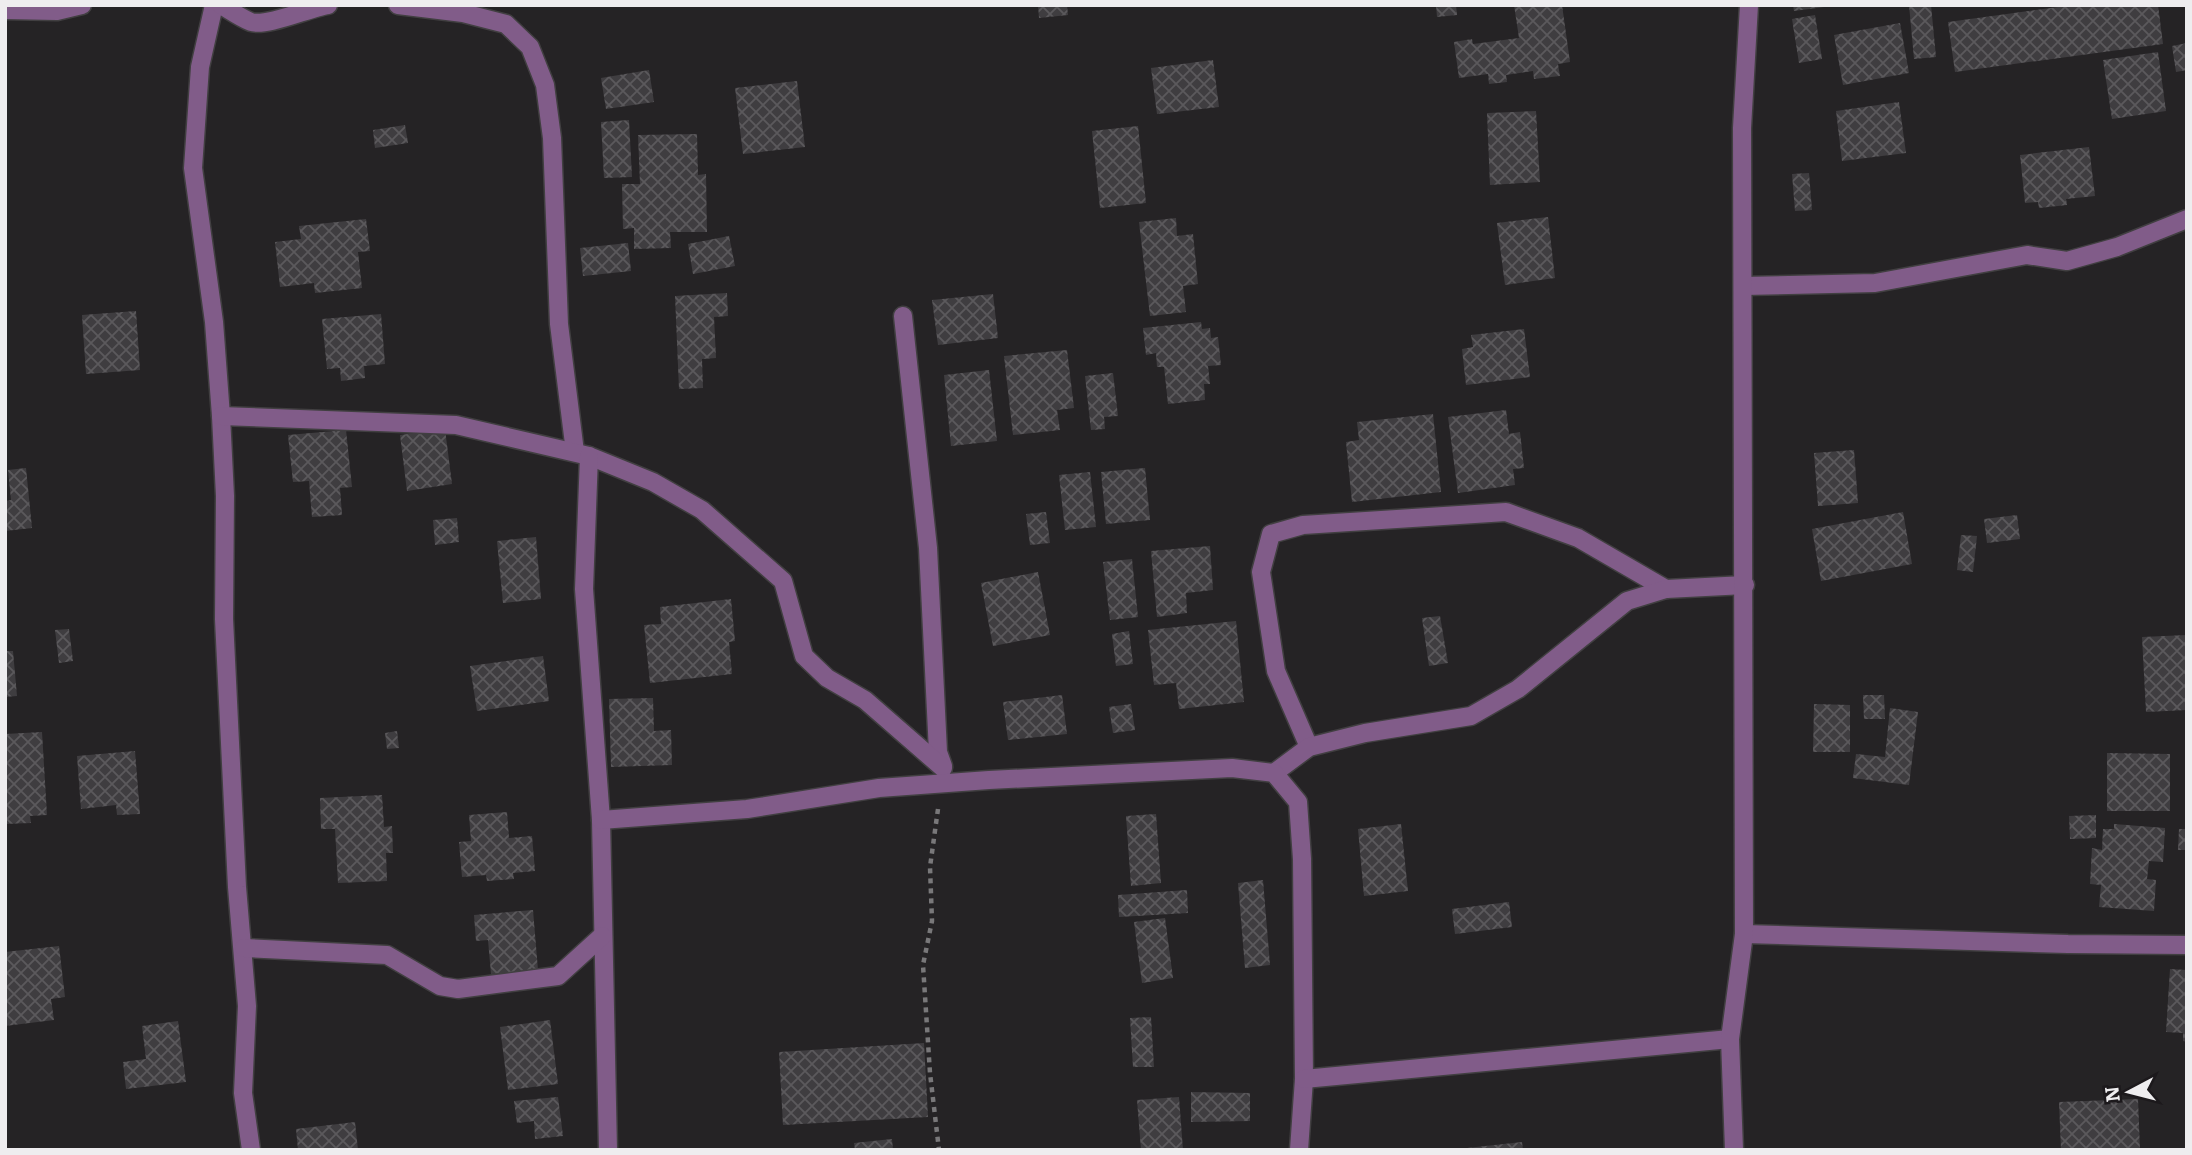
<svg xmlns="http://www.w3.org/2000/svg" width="2192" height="1155" font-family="Literata,serif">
  <defs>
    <pattern id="building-cross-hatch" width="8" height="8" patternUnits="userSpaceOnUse" patternTransform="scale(1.75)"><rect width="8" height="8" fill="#3f3d40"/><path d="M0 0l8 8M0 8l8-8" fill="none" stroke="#5b595c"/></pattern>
  </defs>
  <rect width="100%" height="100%" fill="#252325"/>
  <g fill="url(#building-cross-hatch)">
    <polygon points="1038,5 1067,5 1068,15 1039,18"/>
    <polygon points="1436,5 1456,5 1457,15 1437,17"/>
    <polygon points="1514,5 1562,5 1570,62 1558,64 1560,76 1534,79 1533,71 1506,75 1507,82 1489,84 1488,74 1459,78 1454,42 1472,39 1473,44 1519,38"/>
    <polygon points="1793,5 1824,5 1824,7 1794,11"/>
    <polygon points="1909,5 1931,5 1936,57 1914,59"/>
    <polygon points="2073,5 2158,5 2163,44 1955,72 1948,22"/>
    <polygon points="1815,15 1822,59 1799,63 1792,19"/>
    <polygon points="1900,23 1909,73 1843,85 1834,35"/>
    <polygon points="2187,43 2187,70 2176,72 2172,46"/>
    <polygon points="2158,52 2166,111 2112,119 2103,60"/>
    <polygon points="1213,60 1219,107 1157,114 1151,68"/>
    <polygon points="649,70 654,102 606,109 601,78"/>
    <polygon points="797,81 805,147 743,154 735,88"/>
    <polygon points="1899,102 1906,153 1842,161 1836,111"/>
    <polygon points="1536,111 1540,182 1490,185 1487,113"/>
    <polygon points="629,120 632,177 604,178 601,122"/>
    <polygon points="405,125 408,143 375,148 373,130"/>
    <polygon points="1138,126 1146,203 1100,208 1092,131"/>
    <polygon points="697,134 698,175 706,174 707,232 670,232 671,248 634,249 634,228 623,229 622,184 640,184 638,135"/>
    <polygon points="2089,147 2095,196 2066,199 2067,205 2039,208 2038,202 2025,203 2020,155"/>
    <polygon points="1809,173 1812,210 1795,211 1792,174"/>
    <polygon points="1548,217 1555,278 1505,285 1497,223"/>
    <polygon points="1176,218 1177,236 1193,234 1198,284 1183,286 1186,312 1150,316 1139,222"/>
    <polygon points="366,219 370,251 358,252 362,288 315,293 314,283 280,287 275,242 301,239 299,226"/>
    <polygon points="729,236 735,266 693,274 688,244"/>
    <polygon points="628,243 631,271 583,276 580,248"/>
    <polygon points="727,293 728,316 714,317 716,358 702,359 703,388 679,389 675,296"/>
    <polygon points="993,294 998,338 938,345 932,300"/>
    <polygon points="136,311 140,370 86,374 82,315"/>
    <polygon points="381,314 385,364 364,366 365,378 341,381 340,368 327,369 322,319"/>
    <polygon points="1201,322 1202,329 1210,328 1211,338 1218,337 1221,365 1208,366 1210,384 1204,384 1205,400 1168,404 1164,367 1157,367 1156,353 1146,355 1143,328"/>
    <polygon points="1524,329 1530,377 1466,385 1462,349 1473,347 1471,335"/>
    <polygon points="1067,350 1074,408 1057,410 1060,430 1013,435 1004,356"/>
    <polygon points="989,370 997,441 951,446 944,375"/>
    <polygon points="1113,373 1118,416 1104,417 1105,429 1091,430 1085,376"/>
    <polygon points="1506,410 1509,434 1520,432 1524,468 1513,469 1515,485 1458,493 1448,417"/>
    <polygon points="1433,414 1441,492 1352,502 1346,442 1359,440 1357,422"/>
    <polygon points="445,429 452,484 407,491 400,435"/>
    <polygon points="346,430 352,487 340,488 342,515 312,517 309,481 293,482 288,435"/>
    <polygon points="1854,450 1858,503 1818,506 1814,453"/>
    <polygon points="26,468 32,528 5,531 5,501 11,500 8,470"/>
    <polygon points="1145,468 1150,520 1106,524 1101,472"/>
    <polygon points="1090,472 1096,527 1065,530 1059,475"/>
    <polygon points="1046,512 1050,543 1030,545 1026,514"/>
    <polygon points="1903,512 1912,564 1821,581 1812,529"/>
    <polygon points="2017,515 2020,539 1987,543 1984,519"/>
    <polygon points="457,518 459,542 435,545 433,520"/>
    <polygon points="1961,535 1977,536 1973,572 1957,570"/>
    <polygon points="536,537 541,599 503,603 497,541"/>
    <polygon points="1210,546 1213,590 1186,593 1187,613 1157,617 1151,551"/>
    <polygon points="1132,559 1138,617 1110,620 1103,562"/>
    <polygon points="1038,572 1050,635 993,646 981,583"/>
    <polygon points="731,599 735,641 729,642 732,674 650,683 644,625 661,624 660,607"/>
    <polygon points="1440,616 1448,663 1429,666 1422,618"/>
    <polygon points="1236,621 1244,702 1179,709 1176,683 1154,685 1148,630"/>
    <polygon points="69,629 73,661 59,663 55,630"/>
    <polygon points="1129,631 1133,664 1116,666 1112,634"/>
    <polygon points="2187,635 2187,710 2146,712 2142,637"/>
    <polygon points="5,651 13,651 17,696 5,697"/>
    <polygon points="543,656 549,701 477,711 470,666"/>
    <polygon points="1062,695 1067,734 1008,740 1003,702"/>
    <polygon points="1863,695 1884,695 1885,719 1864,719"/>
    <polygon points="653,698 654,731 671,730 672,765 611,767 609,699"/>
    <polygon points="1131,704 1135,730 1113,733 1109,707"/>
    <polygon points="1814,704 1850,705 1850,752 1813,752"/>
    <polygon points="1890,708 1918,712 1909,785 1853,778 1856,754 1885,757"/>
    <polygon points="397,731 399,748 387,749 385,733"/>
    <polygon points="42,732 47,815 30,816 31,823 5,824 5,734"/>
    <polygon points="135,751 140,814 117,815 116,805 81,809 77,756"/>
    <polygon points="2107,753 2170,754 2170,811 2107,811"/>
    <polygon points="382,795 384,827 392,826 393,853 386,853 387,881 338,883 335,829 321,829 320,798"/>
    <polygon points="507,812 509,838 532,836 535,871 513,873 514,879 487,881 486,875 462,877 459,842 471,841 469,815"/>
    <polygon points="1156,814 1161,883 1131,886 1126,816"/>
    <polygon points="2096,815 2096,838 2070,839 2069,816"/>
    <polygon points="1401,824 1408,891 1364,896 1358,829"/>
    <polygon points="2114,824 2165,828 2163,862 2149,861 2147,879 2156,880 2154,911 2099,907 2101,885 2090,884 2092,848 2102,850 2103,829 2114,829"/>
    <polygon points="2179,829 2187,829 2187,850 2178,850"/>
    <polygon points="1263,880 1270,965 1245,968 1238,883"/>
    <polygon points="1187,890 1188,913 1119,917 1118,895"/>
    <polygon points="1509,902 1512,927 1455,934 1452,909"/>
    <polygon points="533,910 538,970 491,974 488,940 476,941 474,915"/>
    <polygon points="1165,918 1173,978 1142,983 1134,922"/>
    <polygon points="59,946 65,997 51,999 54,1020 5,1026 5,952"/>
    <polygon points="2170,969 2187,970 2187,1042 2183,1041 2183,1033 2166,1032"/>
    <polygon points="1151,1017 1154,1067 1133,1067 1130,1018"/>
    <polygon points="550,1020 558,1084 508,1090 500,1027"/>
    <polygon points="178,1021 186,1082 126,1089 123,1062 146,1059 142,1026"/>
    <polygon points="924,1043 928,1117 783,1125 779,1052"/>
    <polygon points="1191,1092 1250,1093 1250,1121 1191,1122"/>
    <polygon points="558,1097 563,1136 535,1139 534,1121 517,1123 514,1101"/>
    <polygon points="1179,1097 1183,1150 1141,1150 1137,1100"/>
    <polygon points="2138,1099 2140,1150 2061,1150 2059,1102"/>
    <polygon points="355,1122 358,1150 298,1150 296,1129"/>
    <polygon points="892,1139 893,1150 855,1150 854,1143"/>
    <polygon points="1522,1142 1523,1150 1467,1150 1467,1148"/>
  </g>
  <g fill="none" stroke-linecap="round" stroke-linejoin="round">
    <defs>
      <g id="minor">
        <polyline points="214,5 200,67 193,168 214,322 221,416 225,496 224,619 237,887 247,1006 243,1093 251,1150"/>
        <path d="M221,5C231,11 241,18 251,22C267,27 309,8 328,5"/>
        <polyline points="398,5 463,13 506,24 530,47 545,85 552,138 559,324 575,452"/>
        <polyline points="5,10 57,11 82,5"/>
        <polyline points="1743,286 1875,283 2027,255 2067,261 2117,247 2187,219"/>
        <polyline points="903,316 928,548 938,752 943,766"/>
        <polyline points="221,416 456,425 589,456 653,482 702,510 783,581 804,656 827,678 865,700 943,768"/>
        <polyline points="589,456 584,589 601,820 608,1150"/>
        <polyline points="1309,747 1276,671 1261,572 1271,534 1303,525 1506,512 1578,538 1666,589"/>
        <polyline points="1274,773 1309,747 1365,733 1471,716 1518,689 1627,601 1666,589 1745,585"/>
        <polyline points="601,820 747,809 879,788 989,780 1232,768 1274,773 1298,802 1302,859 1304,1079 1299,1150"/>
        <polyline points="1744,934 2068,944 2187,945"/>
        <polyline points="244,948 387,955 440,986 458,989 558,976 602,936"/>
        <polyline points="1304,1079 1730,1039"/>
        <polyline points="1734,1150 1730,1039 1744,934 1742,128 1749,5"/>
      </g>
    </defs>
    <use href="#minor" stroke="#413f41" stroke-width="21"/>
    <polyline stroke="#79787a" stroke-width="4.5" stroke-dasharray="5 5" stroke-linecap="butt" points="938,809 930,867 932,921 923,965 930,1073 939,1150"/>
    <use href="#minor" stroke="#815c89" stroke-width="18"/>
  </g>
  <rect width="2192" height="1155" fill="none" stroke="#eeedef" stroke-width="14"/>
  <g transform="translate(2129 1092) rotate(263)" stroke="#1c191c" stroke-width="5" paint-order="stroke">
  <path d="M0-5L12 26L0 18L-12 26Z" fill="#eeedef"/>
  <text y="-10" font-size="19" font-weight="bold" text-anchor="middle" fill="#eeedef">N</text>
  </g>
</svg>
